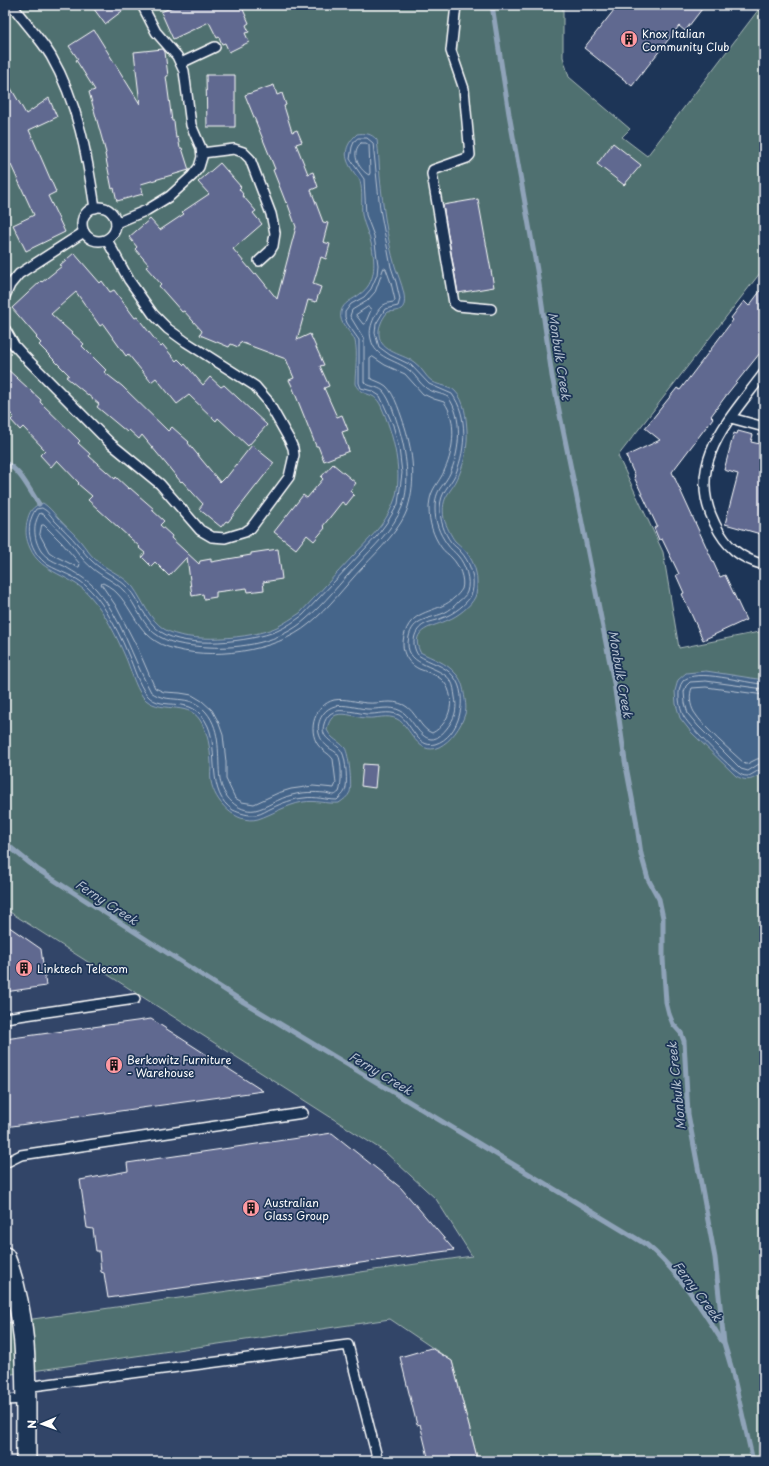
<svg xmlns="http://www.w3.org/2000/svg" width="769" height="1466" font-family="'Playpen Sans',sans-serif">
  <rect width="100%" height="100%" fill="#1d3557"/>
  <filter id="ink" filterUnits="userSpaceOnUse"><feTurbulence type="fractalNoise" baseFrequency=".025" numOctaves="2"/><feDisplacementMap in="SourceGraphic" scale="8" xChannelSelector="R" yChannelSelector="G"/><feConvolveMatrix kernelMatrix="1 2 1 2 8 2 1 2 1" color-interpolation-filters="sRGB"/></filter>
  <g filter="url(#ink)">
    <g fill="#314568">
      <polygon points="5,909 385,1152 436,1199 472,1256 5,1323"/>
      <polygon points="390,1319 452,1361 478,1461 5,1461 5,1374"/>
    </g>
    <polygon fill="#50706f" stroke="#a8b8b7" points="5,5 563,5 563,57 569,77 630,129 622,137 647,156 762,5 764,5 764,268 618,456 663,552 679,648 764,631 764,1461 478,1461 452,1361 390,1319 5,1375 5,1323 472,1256 436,1199 385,1152 5,909"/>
    <g fill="#45658a" stroke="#8fa3b9">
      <path d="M357,134C365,133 371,133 377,140C379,153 379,165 380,177C383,207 387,238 395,266C398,276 407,295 404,305C401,312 394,311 388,312C383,317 380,324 379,330C377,352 401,353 414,362C422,367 425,377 433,382C439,386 449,385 455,391C465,401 466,417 467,430C468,445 465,461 459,475C452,493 440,495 444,519C446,525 451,536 455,541C458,544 461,546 464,549C472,558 477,570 477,582C477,586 477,593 475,597C471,606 458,616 448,620C434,627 409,628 420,652C433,659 446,662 456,674C461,679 463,686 464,693C465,700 467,707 465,714C461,727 451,741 439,747C417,757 411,726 397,719C387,714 376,719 367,718C357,718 346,712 336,715C330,718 328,724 327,730C332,740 338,740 345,748C349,754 352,785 350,792C348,797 343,800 339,803C327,804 315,800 303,802C286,805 273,814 258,819C236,825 214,801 211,781C210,776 211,769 211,763C210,748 208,732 200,720C187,700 158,715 143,697C134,685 131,669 125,656C116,635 105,613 90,596C73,575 41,574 30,548C26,539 25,532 27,522C29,512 32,506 43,503C49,507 53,512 58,518C65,526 74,533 81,542C85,547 89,553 94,558C106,570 122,574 133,587C143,601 149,619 164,629C187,644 252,639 277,627C285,623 292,618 300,613C318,594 335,575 352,557C367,541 385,525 393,504C405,477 393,432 381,406C373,389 363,399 355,384C355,372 358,353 355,341C352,331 338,325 341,312C343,302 353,300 360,294C376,283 375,264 372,247C370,236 364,226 362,215C361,204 363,192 360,181C359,178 355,175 353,171C343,157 344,146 357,134Z"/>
      <path d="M706,671L764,680V772C753,779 749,783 736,776L691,732L680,718L676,704L675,691L678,680L686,673Z"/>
    </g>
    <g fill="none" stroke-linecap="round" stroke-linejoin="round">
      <g stroke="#b5c1d0" stroke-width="1">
        <path d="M358,138H367L373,143L380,209L391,267L396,282L400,299L398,306L385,309L376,324L375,333L379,347L390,355L411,365L429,384L452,394C468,416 466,448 456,473C449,488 441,490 440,508C440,520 444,533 451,542C454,546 458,548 460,551C470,561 476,579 472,593C469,603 452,615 442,618C437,621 430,621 425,624C413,630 411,645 418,655C430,663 445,665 454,677C469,696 460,737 435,744C417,749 411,722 399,715C388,710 377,715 366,714C359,713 352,711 345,711C339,710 335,711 330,714C327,717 325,720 324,724C319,740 337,742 342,752C346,758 348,785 345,791C343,795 340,797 337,800C326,800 315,796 304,798C293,799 282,803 272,808C267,810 262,814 256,815C249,816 239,813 233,810C206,793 219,751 208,726C192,691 163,714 147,695C138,684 134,667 128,654C122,639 114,624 106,611C101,602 93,592 85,585C75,576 60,572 48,565C30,553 23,527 36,509L42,508C48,511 51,516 55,521C63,529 71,536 78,545C83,550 87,557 92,561C103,572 118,577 128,588C140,602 145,621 161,632C186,649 250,642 277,631C286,627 295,621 303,615L377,536L388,521L398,504L402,473L399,448L393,425L380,396L372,391L361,388L359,383V340L347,323L345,317V312L351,304L364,297L371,289L377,275L378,265L374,236L366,215L364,179L350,159L352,147L354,142Z"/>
        <path d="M361,143H366L369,145L370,173L369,175C358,169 350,152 361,143Z"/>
        <path d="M384,268L386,269L391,283L395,300L394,302C382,303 379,308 374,318C371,325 369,331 371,339C375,359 395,359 409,370C416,375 419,383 426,388C433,393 441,393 448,397C463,417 460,449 451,471C444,488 435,487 435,509C435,522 439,533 447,544C450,549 455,552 458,556C465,564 471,580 467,592C466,595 462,599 459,601C455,606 450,610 444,613C427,620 410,618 408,643C407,667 440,665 451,681C454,686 454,691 455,697C457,707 456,715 450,724C446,730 438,740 431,739C419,738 412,717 401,711C390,705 378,710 367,709C356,708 345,704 335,706C331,707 326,710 324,713C315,724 317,738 328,747C331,750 336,751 338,755C342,760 342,786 339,792C337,793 336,795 334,795C331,795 327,793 325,793C313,792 303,792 292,795C279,798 266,808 255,810C238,813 222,796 220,779C217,757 222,731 206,712C189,692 168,705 151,692C132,658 122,618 96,589C87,579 75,573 64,566C55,562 47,559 41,551C34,540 32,525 40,513L44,515C52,524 60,531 68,540C76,549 82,560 92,568C102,577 115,581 124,591C137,605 142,627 160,637C174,645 192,646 208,647C241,649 281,642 306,619C325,603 340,583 357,565C373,547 393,530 402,507C411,483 406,452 399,428C395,417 391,400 383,391C377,386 369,387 364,382V339L350,316L352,310L367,301L375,292Z"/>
        <polygon points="368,307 370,308 371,310 365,324 363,324 356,315"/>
        <path d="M373,357L385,365L405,374L423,394L434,399L444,402C457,419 454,450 445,469C438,486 430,487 429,508C429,523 433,535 441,547C444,552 449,554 452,558C459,565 465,579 462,589C460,592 457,596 454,598C440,612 416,609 407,628C399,644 403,661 419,669C427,672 435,674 441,679C458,694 451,724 432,733C420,729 416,711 404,705C391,699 380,704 367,703C356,702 345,698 334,700C315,705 307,729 318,745C322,751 329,753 333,759L336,783L334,788L313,786L291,789L278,793L254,804L242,802L235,798L226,779V762L223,735L218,721L212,710L202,701L192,695L180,693L164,692L155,688L138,649L116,606L101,584L103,583C133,597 132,635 168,647C209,661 276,652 309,624C329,608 345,586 363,567C378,551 402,528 408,507C416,481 413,453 405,427C401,416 395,394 386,386C381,382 375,381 370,378V359Z"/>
        <polygon points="42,525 44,525 62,543 80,564 79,567 77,567 55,556 49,552 40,535"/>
        <path d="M764,684C746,684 696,667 683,681C676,689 679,708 684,717C691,728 729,767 740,774C743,776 746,776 749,776L761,769H764"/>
        <polyline points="764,689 706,681 690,682 686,686 684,692 685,703 688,714 698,726 741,769 748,771 759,764 764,764"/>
        <path d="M764,695L706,687L692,688C689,695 690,705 694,712C704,728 730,750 745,764H747L757,759L764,758"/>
      </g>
      <g stroke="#8fa3b9" stroke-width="5">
        <polyline points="492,5 509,114 537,270 552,376 579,508 614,683 625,761 636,819 641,854 648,879 659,899 663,918 663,959 666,1002 669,1014 673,1024 681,1033 684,1041 688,1114 715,1258 724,1343 732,1370 753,1461"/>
        <path d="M5,463C21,470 29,490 39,504"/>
        <path d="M5,843L37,869L242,1001L647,1245C678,1271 701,1307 722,1341"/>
      </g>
    </g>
    <g fill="#616990" stroke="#fff">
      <polygon points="91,5 130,5 105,24"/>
      <polygon points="177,5 241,5 249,23 246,25 249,32 245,33 249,42 229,52 225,43 222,44 219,37 217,38 209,22 173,39 161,12"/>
      <polygon points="618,5 705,5 685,31 679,26 632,86 584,48"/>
      <polygon points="94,30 140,104 134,52 163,49 165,52 168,76 166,76 172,121 174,121 176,138 178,137 180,148 182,148 189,170 141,184 143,194 117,201 114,188 112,189 105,154 106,153 89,92 95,90 76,60 78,59 69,46"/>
      <polygon points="206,75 235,75 235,127 207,127"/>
      <polygon points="5,78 26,114 49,98 57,117 29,130 56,192 48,196 65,232 26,251 13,225 34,215 11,165 5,167"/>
      <polygon points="274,85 277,95 282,93 286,105 284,106 292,132 297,130 302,142 296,144 308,174 313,172 318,187 311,190 323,222 328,223 323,242 330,244 326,259 321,257 313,284 321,287 316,302 308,300 297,340 310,334 324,365 320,366 329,386 324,388 337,417 342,415 348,430 342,432 349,451 324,461 318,446 316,446 292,386 289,380 294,378 286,359 240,342 238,347 231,344 229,347 200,335 202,331 184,311 182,312 159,286 161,284 146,267 149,265 135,249 137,247 129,237 150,219 160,230 184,214 182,212 209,194 198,182 220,163 241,187 239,189 243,194 242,195 256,211 253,213 262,224 233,249 255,275 256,273 277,299 296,227 287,202 286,203 273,170 275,169 245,95"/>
      <polygon points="613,143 641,165 624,185 597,164"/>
      <polygon points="478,199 494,287 458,293 443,205"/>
      <polygon points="74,253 100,283 102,281 110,292 114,290 135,318 137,317 161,347 163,345 176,361 178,359 184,365 185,364 203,385 210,377 221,387 224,385 267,425 248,446 218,418 216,421 189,395 177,404 156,378 151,382 128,354 126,356 103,324 100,326 76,292 51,314 84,344 82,346 106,370 104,372 122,386 168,431 172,427 189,442 188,443 220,482 225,477 226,478 252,445 274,463 228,522 226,521 221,527 199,509 203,504 182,481 181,482 142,435 139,439 129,430 127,432 97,407 99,404 66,377 69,375 39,345 41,343 36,338 37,337 12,308 41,281 42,282 62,266 60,265"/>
      <polygon points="764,286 764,348 728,393 711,416 713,418 672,472 720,577 725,575 746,620 703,640 682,594 684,593 676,575 679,574 662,539 659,540 654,528 657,526 634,477 635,476 626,456 660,440 645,428 677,388 680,390 733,320 731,318 744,301 749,306"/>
      <polygon points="5,367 41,400 40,402 80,441 78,443 90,454 89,456 115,479 116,477 129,489 130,488 154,509 152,510 164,521 160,525 172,536 171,538 199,564 200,561 211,559 211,562 251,555 251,553 278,549 282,579 263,582 264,590 248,592 247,588 216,592 216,597 204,599 203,594 192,596 187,557 169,576 155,562 151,566 142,557 145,553 139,548 140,547 88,500 92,496 78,484 79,483 57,460 51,467 40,455 45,450 23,427 20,430 11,420 14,417 5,408"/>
      <polygon points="738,431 753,435 751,442 764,445 764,535 725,524 738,474 724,470 734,433 737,434"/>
      <polygon points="333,464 356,483 350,491 354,495 346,505 342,502 323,526 325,528 314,541 307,535 296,549 274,532 303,495 307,498 323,479 321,477"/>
      <polygon points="363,764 377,765 375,788 361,786"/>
      <polygon points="5,924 41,949 46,986 5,992"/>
      <polygon points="151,1019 263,1091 5,1127 5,1039"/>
      <polygon points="332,1133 401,1188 454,1250 108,1298 104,1273 101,1272 99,1251 96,1251 93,1229 87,1228 80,1180 128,1171 127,1163"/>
      <polygon points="431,1348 452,1361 478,1461 429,1461 420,1424 417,1425 400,1357"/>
    </g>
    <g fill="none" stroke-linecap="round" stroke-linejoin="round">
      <defs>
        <g id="lane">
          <path d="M12,5C24,22 40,38 51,56C78,103 87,155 95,208"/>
          <polyline points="456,5 451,51 464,89 470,155 467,158 433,170 432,174 454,303 458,306 491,309"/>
          <polyline points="181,63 215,47"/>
          <polyline points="202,153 234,149 243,152 250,159 271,214 275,233 273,246 270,251 259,261"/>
          <circle cx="99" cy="224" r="17"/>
          <polyline points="116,223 147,210 170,196 192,176 199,167 202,157 201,148 191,125 184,71 177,56 156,32 142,5"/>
          <polyline points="5,296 10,285 19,274 84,232"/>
          <polyline points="5,329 14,345 25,357 110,443 160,484 200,530 212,537 225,538 245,532 251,528 289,477 294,455 293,448 289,439 267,400 255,386 186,342 168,329 153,314 129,280 107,240"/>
          <path d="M764,373C730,419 684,463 715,524C726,547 740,558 764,565"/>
          <polyline points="731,418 764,427"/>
          <polyline points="5,1018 135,999"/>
          <polyline points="5,1163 21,1155 303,1113"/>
          <polyline points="25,1387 348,1345 378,1461"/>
          <polyline points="5,1400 25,1399"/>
        </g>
        <path id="street" d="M5,1257C31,1321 25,1393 26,1461"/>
      </defs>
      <use href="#lane" stroke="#fff" stroke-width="12"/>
      <use href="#street" stroke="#fff" stroke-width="22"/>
      <use href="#lane" stroke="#1d3557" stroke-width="9"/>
      <use href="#street" stroke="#1d3557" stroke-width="19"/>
    </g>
  </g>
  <defs>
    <symbol id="building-disc" viewBox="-11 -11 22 22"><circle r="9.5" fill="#ff9aa2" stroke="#1d3557"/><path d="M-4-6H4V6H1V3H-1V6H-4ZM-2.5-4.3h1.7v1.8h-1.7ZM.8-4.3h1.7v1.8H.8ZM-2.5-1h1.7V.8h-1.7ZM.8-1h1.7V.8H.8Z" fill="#111"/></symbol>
  </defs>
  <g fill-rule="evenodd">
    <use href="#building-disc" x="619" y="29" width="20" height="20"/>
    <use href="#building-disc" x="14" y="958" width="20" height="20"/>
    <use href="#building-disc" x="104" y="1055" width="20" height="20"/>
    <use href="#building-disc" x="241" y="1198" width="20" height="20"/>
  </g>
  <g text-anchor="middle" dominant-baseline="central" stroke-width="3.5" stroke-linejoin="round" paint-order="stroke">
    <g font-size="11" fill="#fff" stroke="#1d3557" text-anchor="start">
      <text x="642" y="33">Knox Italian<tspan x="642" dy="13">Community Club</tspan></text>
      <text x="37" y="968">Linktech Telecom</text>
      <text x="127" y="1059">Berkowitz Furniture<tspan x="127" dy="13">- Warehouse</tspan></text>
      <text x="264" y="1202">Australian<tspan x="264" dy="13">Glass Group</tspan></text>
    </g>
    <g font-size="12" font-style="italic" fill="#b5c1d0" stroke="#1d3557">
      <text transform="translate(560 356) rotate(81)">Monbulk Creek</text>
      <text transform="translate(621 674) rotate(80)">Monbulk Creek</text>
      <text transform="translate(107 902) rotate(33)">Ferny Creek</text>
      <text transform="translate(381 1073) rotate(31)">Ferny Creek</text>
      <text transform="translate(676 1086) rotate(-96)">Monbulk Creek</text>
      <text transform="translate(698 1291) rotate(53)">Ferny Creek</text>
    </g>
  </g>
  <rect width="769" height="1466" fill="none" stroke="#1d3557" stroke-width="20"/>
  <rect x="10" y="10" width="749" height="1446" fill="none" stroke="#fff" stroke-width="1.5" filter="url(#ink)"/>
  <g transform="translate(42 1424) rotate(268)" stroke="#1d3557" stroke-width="3" paint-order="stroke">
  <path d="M0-3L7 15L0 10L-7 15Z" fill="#ffffff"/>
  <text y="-6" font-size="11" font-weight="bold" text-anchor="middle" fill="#ffffff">N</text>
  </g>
</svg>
